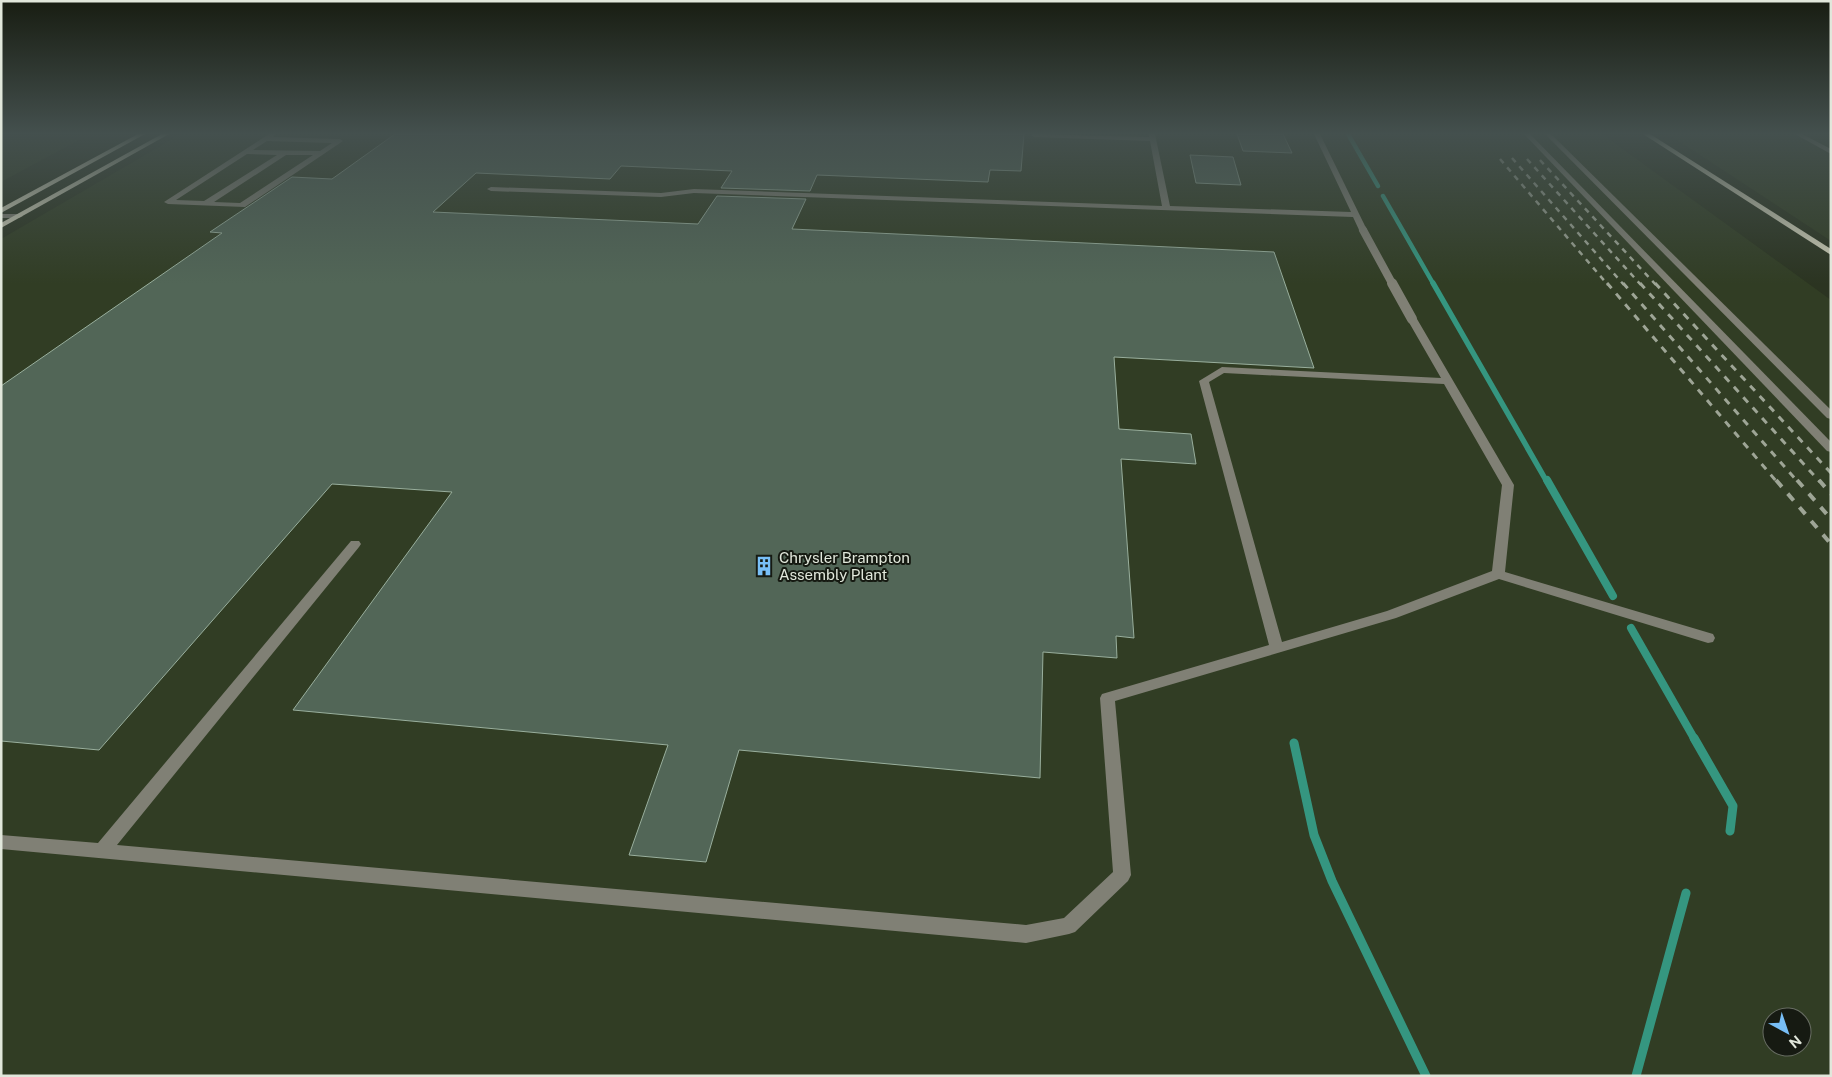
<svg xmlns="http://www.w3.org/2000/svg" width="1832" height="1077" font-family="'Public Sans',sans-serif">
  <rect width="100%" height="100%" fill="#2b3421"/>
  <g fill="#313d24" fill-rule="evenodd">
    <path d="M181,134H1602L1831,300V1076H1V239ZM1772,1017H1802V1047H1772Z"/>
    <polygon points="1668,134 1831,134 1831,241"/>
    <polygon points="1,138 79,140 1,182"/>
  </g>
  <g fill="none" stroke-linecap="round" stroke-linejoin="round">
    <g stroke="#359680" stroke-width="4.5">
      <polyline points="1348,134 1378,186"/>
      <polyline points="1383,196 1434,285"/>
    </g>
    <polyline stroke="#359680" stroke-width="5.5" points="1433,283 1547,482"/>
    <g stroke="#359680" stroke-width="8">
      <polyline points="1547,480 1613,596"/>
      <polyline points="1631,628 1695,740"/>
    </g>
    <g stroke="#359680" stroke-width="9">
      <polyline points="1694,738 1733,806 1730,831"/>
      <polyline points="1294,743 1314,835 1332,881 1426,1076"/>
      <polyline points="1636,1076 1686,893"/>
    </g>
  </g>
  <g fill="#526657" stroke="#99af9d">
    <polygon points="395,134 1024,134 1021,171 990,170 988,182 817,175 810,191 721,188 732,171 621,166 610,179 476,173 433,212 698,224 717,196 806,199 792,229 1274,252 1314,368 1114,357 1119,429 1191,434 1196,464 1121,459 1134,638 1116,636 1117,658 1043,652 1040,778 739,750 706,862 629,855 668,745 293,710 452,492 332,484 99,750 1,741 1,386 222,233 210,232 292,177 332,179"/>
    <polygon points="1237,134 1283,134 1292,153 1243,151"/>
    <polygon points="1190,155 1233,157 1241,185 1196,183"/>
  </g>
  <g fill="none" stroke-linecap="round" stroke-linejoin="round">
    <g fill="#808075" fill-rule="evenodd">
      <path d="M269,134H276L273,137L340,139L343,141L245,207L168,204L164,202ZM267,141L332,143L320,151L253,150ZM247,154L277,155L204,201L176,200ZM286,155H313L240,203L214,202Z"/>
      <polygon points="1032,134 1149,137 1149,134 1155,134 1170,206 1351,212 1314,134 1320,134 1367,230 1360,232 1353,217 694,193 661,197 491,191 487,189 491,187 661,193 694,189 1162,206 1150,141 1034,137 1031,135"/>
      <polygon points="1524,134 1530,134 1831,442 1831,452 1827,451"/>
      <polygon points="1545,134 1551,134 1831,410 1831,419 1827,418"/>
      <polygon points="1795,134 1802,134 1831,149 1831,154"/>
      <polygon points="1,214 19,214 23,216 19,218 1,218"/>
      <path d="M1412,316L1417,319L1514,485L1505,572L1713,634L1715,638L1713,642L1708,643L1499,579L1396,618L1115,701L1131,875L1128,881L1075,932L1069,934L1026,943L1,849V835L98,843L351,541H359L361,544L359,547L117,845L1026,925L1064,918L1113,872L1100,698L1102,694L1269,645L1199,381L1222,367L1441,378L1407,319ZM1224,373L1444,384L1502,485L1492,571L1387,611L1282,642L1209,382Z"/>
    </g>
    <g fill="#cfcfb9" fill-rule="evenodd">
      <polygon points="138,134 145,134 1,213 1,208"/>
      <polygon points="162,134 169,134 1,228 1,223"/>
      <polygon points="1643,134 1650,134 1831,249 1831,255"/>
    </g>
    <g stroke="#9ea596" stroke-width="2.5" stroke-dasharray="5.5 5.5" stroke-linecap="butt">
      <polyline points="1512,158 1624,285"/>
      <polyline points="1500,159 1608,285"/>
      <polyline points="1527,159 1641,285"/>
      <polyline points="1540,160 1656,285"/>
    </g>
    <g stroke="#9ea596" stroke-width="3" stroke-dasharray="7 7" stroke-linecap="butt">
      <polyline points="1607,283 1777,482"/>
      <polyline points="1623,283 1798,482"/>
      <polyline points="1640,283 1820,482"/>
      <polyline points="1655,283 1831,473"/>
    </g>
    <g stroke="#9ea596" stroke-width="4" stroke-dasharray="9 9" stroke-linecap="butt">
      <polyline points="1776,480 1831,544"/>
      <polyline points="1797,480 1831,519"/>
      <polyline points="1819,480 1831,494"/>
    </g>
    <polyline stroke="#808075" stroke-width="8" points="1363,230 1393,285"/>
    <polyline stroke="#808075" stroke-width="10" points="1392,283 1412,319"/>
  </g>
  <linearGradient id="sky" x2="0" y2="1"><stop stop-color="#181d12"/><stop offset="0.47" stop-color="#44504e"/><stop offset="1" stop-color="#44504e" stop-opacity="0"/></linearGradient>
  <rect width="1832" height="284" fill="url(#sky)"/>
  <defs>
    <symbol id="building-bare" viewBox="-9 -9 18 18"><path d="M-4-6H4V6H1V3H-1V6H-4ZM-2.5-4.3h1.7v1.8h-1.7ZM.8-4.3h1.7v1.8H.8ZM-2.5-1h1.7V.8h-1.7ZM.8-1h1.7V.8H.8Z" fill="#78bff7" stroke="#161a12" stroke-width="2.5" paint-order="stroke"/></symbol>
  </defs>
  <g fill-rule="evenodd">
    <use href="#building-bare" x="750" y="552" width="28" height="28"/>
  </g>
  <g text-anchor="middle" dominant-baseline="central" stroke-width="4" stroke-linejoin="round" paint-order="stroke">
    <g font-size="15" fill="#e1e7db" stroke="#161a12" text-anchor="start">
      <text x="779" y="557">Chrysler Brampton<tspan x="779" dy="17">Assembly Plant</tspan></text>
    </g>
  </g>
  <rect width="1832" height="1077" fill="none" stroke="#e1e7db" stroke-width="5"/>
  <g transform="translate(1787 1032) rotate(140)"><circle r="24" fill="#161a12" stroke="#676c62"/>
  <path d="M0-4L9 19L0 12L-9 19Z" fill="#78bff7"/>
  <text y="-8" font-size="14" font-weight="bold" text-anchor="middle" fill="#e1e7db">N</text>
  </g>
</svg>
